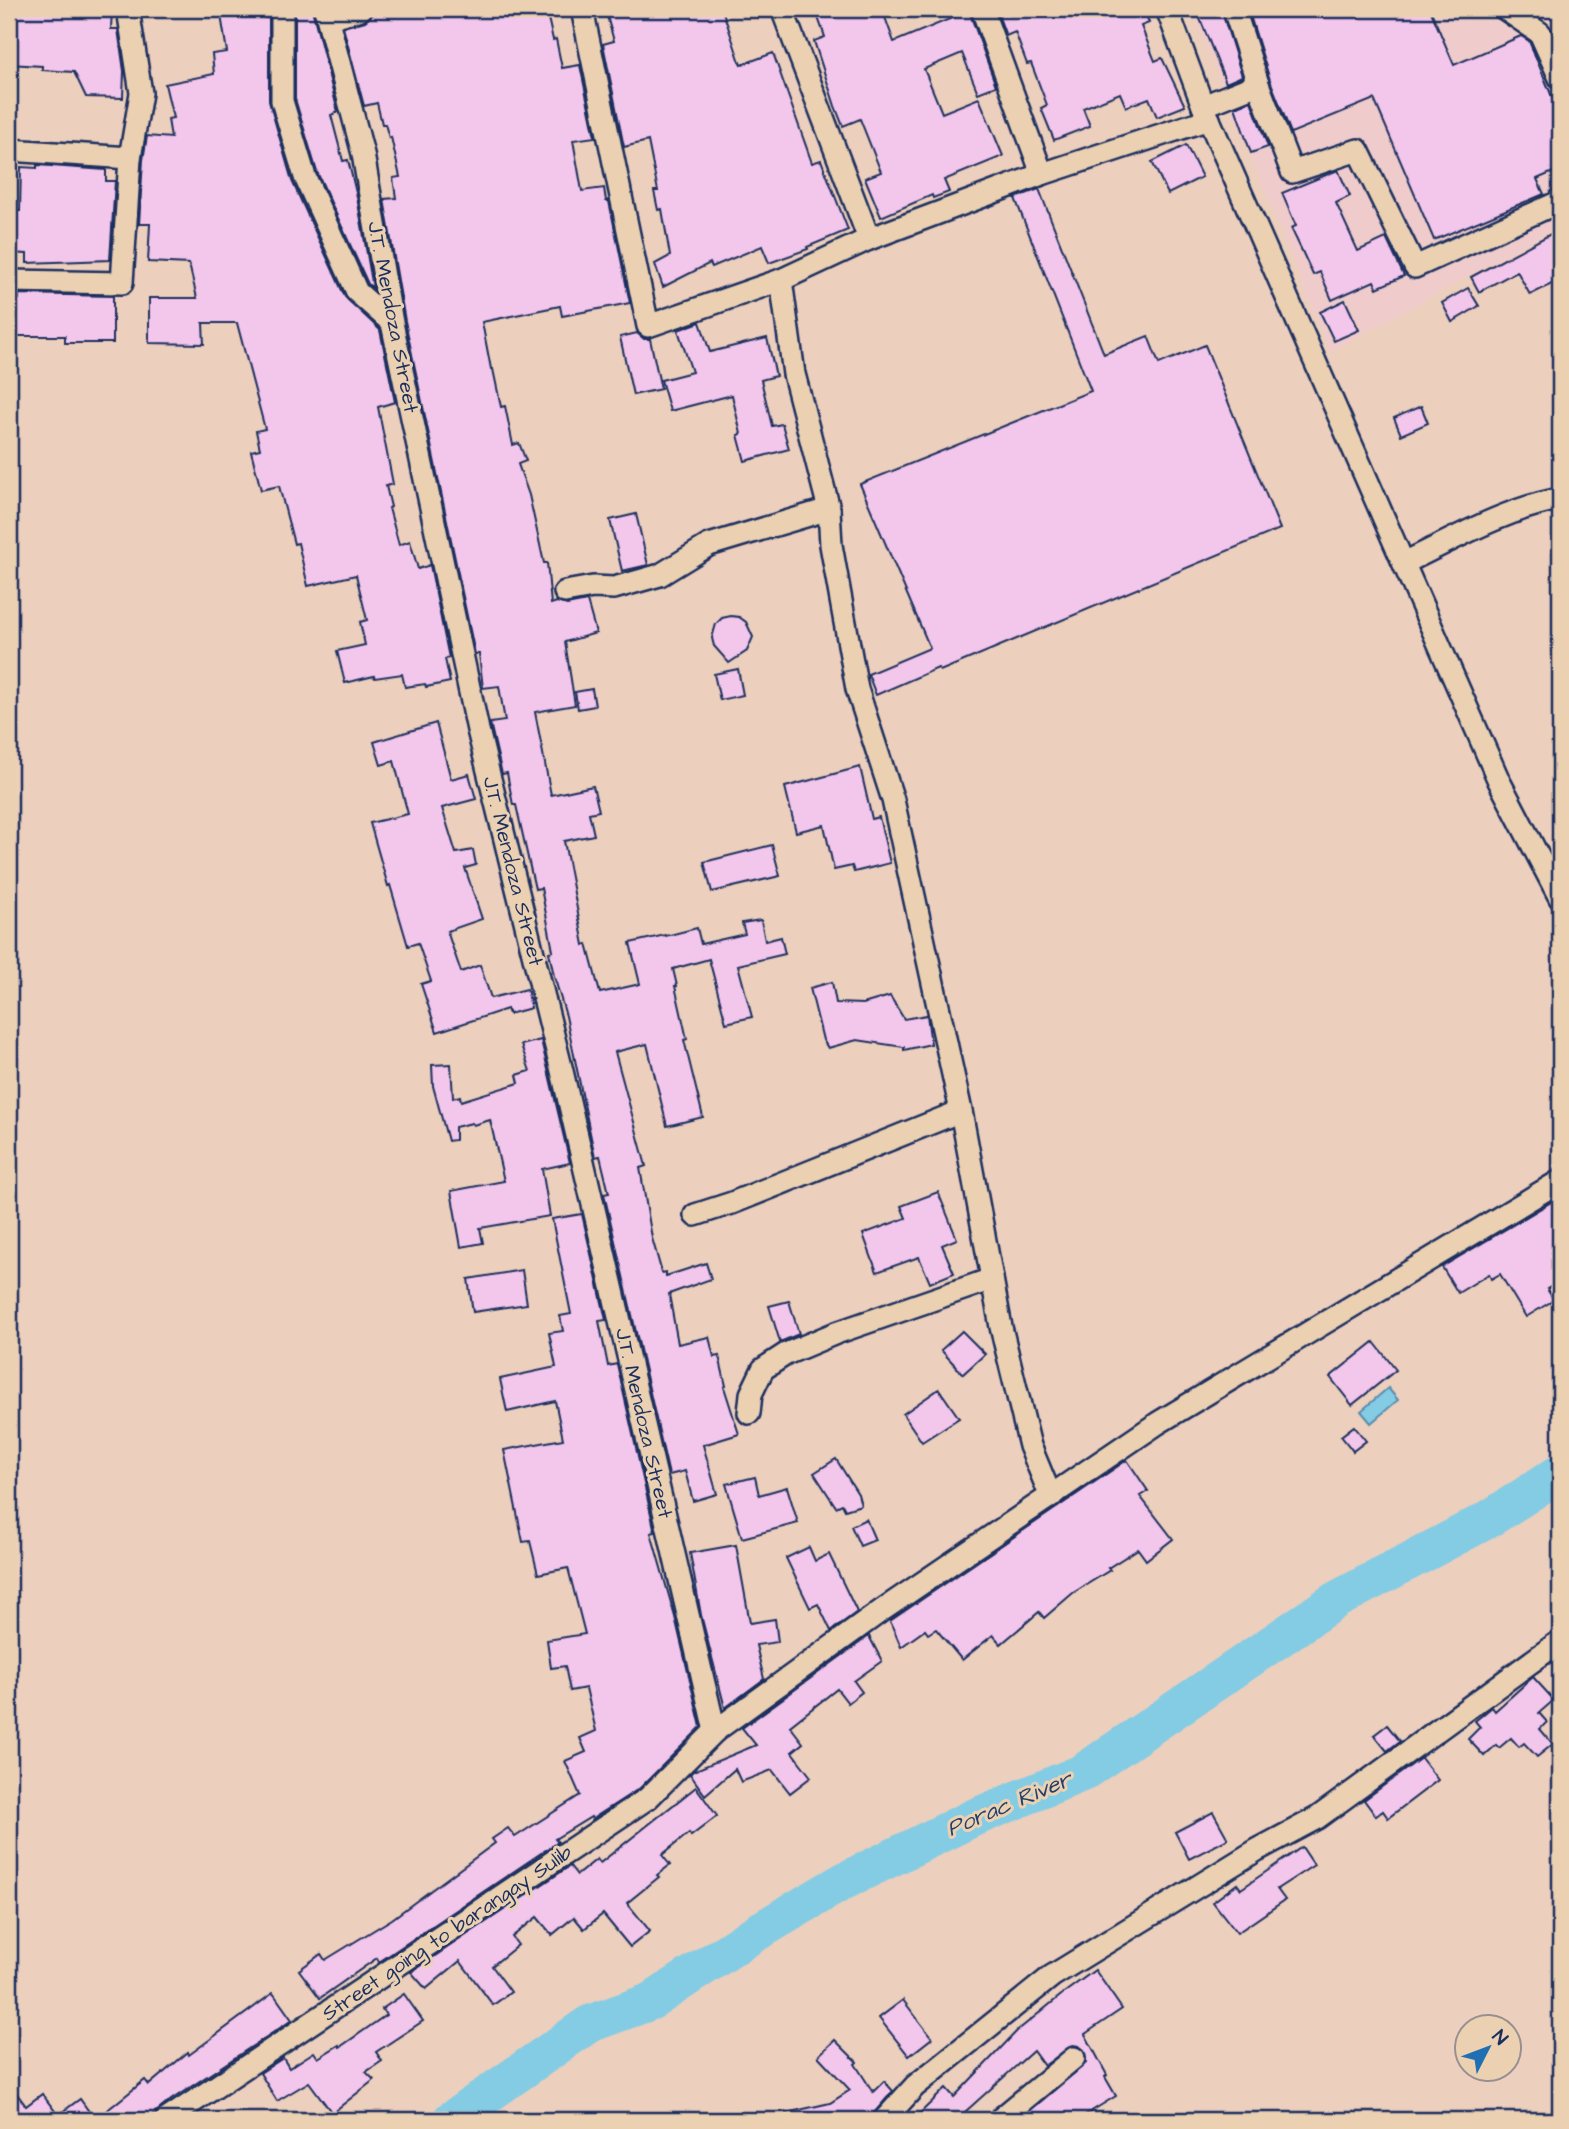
<svg xmlns="http://www.w3.org/2000/svg" width="1569" height="2129" font-family="'Architects Daughter',sans-serif">
  <rect width="100%" height="100%" fill="#edcfbd"/>
  <filter id="ink" filterUnits="userSpaceOnUse"><feTurbulence type="fractalNoise" baseFrequency=".0143" numOctaves="2"/><feDisplacementMap in="SourceGraphic" scale="14" xChannelSelector="R" yChannelSelector="G"/><feConvolveMatrix kernelMatrix="1 2 1 2 8 2 1 2 1" color-interpolation-filters="sRGB"/></filter>
  <g filter="url(#ink)">
    <polygon fill="#efcccb" points="1191,9 1560,9 1560,226 1330,352"/>
    <polygon fill="#83cce4" stroke="#598dae" stroke-width="2" points="1388,1388 1398,1400 1371,1423 1361,1411"/>
    <g fill="none" stroke-linecap="round" stroke-linejoin="round">
      <polyline stroke="#83cce4" stroke-width="38" points="451,2120 589,2024 652,2001 749,1937 844,1881 973,1818 1082,1773 1336,1600 1489,1519 1560,1473"/>
    </g>
    <g fill="#f3c6eb" stroke="#1b2f5e" stroke-width="2">
      <polygon points="9,9 112,9 111,29 118,29 124,71 123,98 86,97 74,72 42,70 42,66 9,64"/>
      <polygon points="220,9 264,9 265,18 269,18 269,101 292,181 345,297 380,330 395,402 378,407 393,484 386,486 391,507 389,508 399,545 410,541 418,569 430,565 449,658 445,659 450,682 426,687 425,684 405,687 402,674 375,678 374,676 345,683 337,651 365,645 360,622 367,620 356,575 308,586 298,543 294,544 279,486 261,490 251,451 260,449 256,431 265,429 237,323 203,323 204,344 149,343 149,298 197,298 189,264 148,262 150,224 139,224 143,160 147,136 171,138 168,119 173,118 165,84 214,74 212,54 227,52"/>
      <polygon points="312,9 338,112 331,115 343,161 348,160 357,197 373,288 368,284 317,172 295,99 295,12"/>
      <polygon points="391,9 546,9 553,40 556,39 562,68 580,65 595,137 573,140 582,191 604,188 606,201 609,201 630,303 562,316 560,306 482,322 491,369 493,369 501,407 505,406 513,445 519,443 526,461 518,464 529,495 544,563 547,563 551,604 557,602 567,605 587,601 596,633 565,642 575,705 535,712 551,795 593,786 599,811 589,813 594,835 564,841 584,945 587,944 600,993 640,984 630,943 665,935 666,936 697,928 701,944 745,934 742,923 761,920 765,941 781,937 785,954 738,965 752,1017 726,1023 709,959 673,969 677,986 675,986 687,1039 684,1040 703,1117 667,1126 647,1044 615,1052 646,1166 640,1168 652,1238 662,1273 666,1272 666,1276 706,1263 711,1279 669,1294 678,1344 709,1337 714,1357 719,1356 726,1386 724,1387 739,1434 703,1445 717,1494 693,1501 685,1471 669,1475 605,1198 604,1194 609,1193 600,1156 595,1157 566,1016 554,976 549,952 553,951 541,888 535,889 516,805 513,805 507,773 502,774 491,727 490,723 505,721 499,686 483,688 479,654 475,654 405,321 384,199 396,198 393,178 400,177 391,137 389,138 385,124 382,124 377,103 364,106 343,27 365,21 374,13"/>
      <polygon points="605,9 722,9 741,65 773,53 812,163 821,160 848,230 807,247 808,249 769,263 762,246 712,267 710,263 663,287 655,264 670,256 662,209 658,210 654,191 658,191 648,141 624,147 603,44 614,41"/>
      <polygon points="815,9 882,9 894,42 969,11 996,86 978,93 962,53 924,69 942,113 979,98 1003,156 944,180 949,192 933,198 932,195 881,217 865,178 881,172 860,119 843,126 835,106 814,41 825,37"/>
      <polygon points="996,9 1072,9 1074,16 1092,9 1144,9 1149,23 1141,26 1155,61 1162,58 1185,106 1157,117 1149,98 1126,107 1120,93 1083,108 1090,126 1054,140 1041,108 1047,105 1031,63 1027,64 1015,32 1006,36"/>
      <polygon points="1196,9 1221,9 1242,76 1226,83"/>
      <polygon points="1248,9 1430,9 1454,65 1521,36 1529,41 1560,116 1560,169 1537,179 1544,194 1434,240 1374,99 1291,133 1270,80"/>
      <polygon points="1251,101 1268,147 1251,153 1235,107"/>
      <polygon points="1186,145 1202,177 1168,194 1152,162"/>
      <polygon points="37,165 106,170 106,181 115,181 110,260 27,263 27,254 9,253 9,211 20,211 21,167 37,168"/>
      <polygon points="1338,170 1350,196 1336,203 1358,251 1386,238 1404,276 1377,288 1374,281 1332,300 1320,272 1313,275 1302,251 1291,228 1296,226 1282,193"/>
      <polygon points="1039,189 1104,354 1148,336 1159,364 1205,345 1280,529 940,671 938,668 876,695 868,674 930,648 860,484 1091,391 1015,198"/>
      <polygon points="1560,229 1560,280 1530,295 1517,271 1479,292 1471,277"/>
      <polygon points="1468,288 1479,306 1452,322 1442,303"/>
      <polygon points="19,294 113,296 113,343 65,343 65,336 9,336 9,299 19,299"/>
      <polygon points="1345,300 1359,330 1334,341 1320,312"/>
      <polygon points="700,322 710,352 767,338 776,376 761,380 772,426 782,424 789,449 745,461 738,435 741,434 732,395 670,411 661,380 692,372 678,330"/>
      <polygon points="637,333 644,339 650,339 661,389 633,395 620,337"/>
      <polygon points="1421,406 1428,423 1401,435 1394,418"/>
      <polygon points="636,514 648,565 622,571 610,520"/>
      <polygon points="731,616 739,617 746,622 753,637 747,651 729,663 714,646 712,638 716,624 722,618"/>
      <polygon points="738,669 743,695 720,700 714,674"/>
      <polygon points="592,689 595,706 578,709 575,692"/>
      <polygon points="436,723 451,779 469,774 476,799 442,808 456,853 473,850 476,865 465,868 482,919 447,931 461,972 480,965 491,998 527,989 531,1008 509,1014 507,1009 437,1032 421,984 431,981 418,943 408,946 390,885 388,886 370,823 408,814 394,761 381,765 374,742"/>
      <polygon points="860,767 872,819 879,817 890,863 854,872 852,866 834,870 824,825 796,832 785,787"/>
      <polygon points="772,845 780,876 712,892 704,862"/>
      <polygon points="832,982 836,1003 863,1004 890,996 904,1019 927,1015 931,1044 904,1050 904,1047 857,1040 828,1048 823,1040 810,988"/>
      <polygon points="541,1040 570,1163 542,1169 550,1216 480,1228 483,1243 461,1247 451,1191 504,1181 490,1120 473,1125 472,1123 455,1127 455,1140 448,1141 433,1086 432,1065 451,1064 453,1098 460,1096 461,1101 519,1083 517,1075 530,1071 521,1045"/>
      <polygon points="938,1192 957,1239 942,1245 954,1273 930,1283 919,1257 877,1272 863,1234 906,1218 901,1206"/>
      <polygon points="1553,1201 1560,1212 1560,1281 1547,1289 1554,1300 1526,1317 1500,1274 1491,1279 1489,1274 1458,1293 1442,1267"/>
      <polygon points="582,1214 606,1320 599,1321 608,1366 617,1364 655,1532 651,1533 675,1617 701,1727 640,1788 592,1819 591,1817 555,1839 558,1842 553,1845 379,1962 377,1958 320,1998 299,1970 321,1954 325,1960 392,1919 495,1843 492,1839 508,1828 515,1837 580,1795 565,1761 586,1752 580,1738 596,1731 586,1688 570,1691 565,1666 551,1668 547,1640 585,1634 568,1568 538,1574 530,1541 523,1542 504,1450 563,1439 555,1401 507,1412 500,1379 556,1367 549,1333 563,1331 560,1316 571,1314 552,1219"/>
      <polygon points="522,1270 527,1304 473,1312 468,1279"/>
      <polygon points="789,1301 799,1334 780,1342 769,1306"/>
      <polygon points="962,1331 985,1354 963,1374 941,1350"/>
      <polygon points="1374,1342 1396,1370 1352,1405 1330,1377"/>
      <polygon points="939,1389 959,1418 922,1442 903,1414"/>
      <polygon points="1354,1426 1366,1441 1353,1451 1341,1436"/>
      <polygon points="836,1459 858,1494 861,1505 845,1510 842,1504 836,1507 814,1473"/>
      <polygon points="1127,1460 1148,1491 1140,1496 1173,1539 1146,1560 1138,1549 1108,1568 1110,1570 1073,1593 1044,1618 1039,1612 1001,1644 993,1635 962,1660 936,1629 928,1634 925,1630 901,1647 890,1621"/>
      <polygon points="755,1477 759,1495 787,1487 798,1523 742,1538 726,1484"/>
      <polygon points="866,1519 875,1540 860,1546 851,1526"/>
      <polygon points="736,1545 750,1623 775,1619 778,1642 756,1645 764,1679 725,1708 701,1615 690,1553"/>
      <polygon points="809,1547 815,1561 829,1554 857,1612 831,1631 818,1604 810,1608 786,1558"/>
      <polygon points="869,1636 882,1661 854,1681 862,1692 848,1703 837,1689 790,1726 803,1743 792,1752 811,1777 790,1793 772,1770 741,1782 735,1769 705,1795 690,1774 693,1771 756,1745 742,1728"/>
      <polygon points="1533,1677 1554,1700 1539,1713 1547,1722 1540,1729 1553,1744 1537,1757 1524,1743 1519,1747 1511,1738 1499,1748 1496,1745 1484,1756 1468,1739 1480,1727 1475,1721 1492,1707 1495,1711"/>
      <polygon points="1387,1725 1400,1741 1387,1751 1374,1735"/>
      <polygon points="1421,1758 1438,1780 1388,1818 1383,1811 1376,1816 1364,1800"/>
      <polygon points="696,1787 717,1816 691,1836 689,1833 662,1855 670,1865 657,1875 659,1877 627,1903 650,1931 630,1947 603,1914 584,1929 574,1917 552,1935 537,1917 512,1937 518,1945 492,1966 511,1992 493,2005 460,1961 426,1989 411,1972 570,1866 577,1875 597,1859 600,1863"/>
      <polygon points="1213,1812 1228,1839 1189,1859 1175,1832"/>
      <polygon points="1302,1847 1314,1865 1277,1889 1285,1900 1237,1933 1213,1902 1237,1884 1241,1889"/>
      <polygon points="1095,1970 1122,2009 1085,2034 1107,2075 1105,2077 1116,2096 1085,2115 1088,2120 1019,2120 1086,2063 1084,2050 1079,2046 1073,2045 1044,2066 1033,2051 956,2120 913,2120 946,2088 954,2097 1017,2031 1065,1992"/>
      <polygon points="273,1993 292,2020 171,2100 146,2120 95,2120 145,2080 149,2085 188,2052 189,2055"/>
      <polygon points="404,1994 423,2021 376,2052 382,2061 366,2072 374,2080 332,2113 309,2082 277,2101 260,2073 283,2058 289,2068 314,2052 318,2058 339,2045 340,2047 386,2015 382,2009"/>
      <polygon points="903,2000 932,2038 909,2056 879,2018"/>
      <polygon points="835,2040 857,2062 855,2064 873,2092 884,2081 893,2091 868,2120 787,2120 786,2113 830,2103 850,2090 818,2056"/>
      <polygon points="9,2083 26,2106 42,2094 58,2115 80,2099 95,2120 9,2120"/>
    </g>
    <g fill="none" stroke-linecap="round" stroke-linejoin="round">
      <defs>
        <g id="minor">
          <polyline points="282,9 282,101 305,177 357,292 392,323"/>
          <polyline points="325,9 363,154 392,323 478,730 562,1071 715,1731"/>
          <polyline points="582,9 648,326 781,280 869,239 1042,174 1209,119"/>
          <polyline points="782,9 869,239"/>
          <polyline points="982,9 1042,174"/>
          <polyline points="1167,9 1203,106 1499,781 1560,898"/>
          <polyline points="1234,9 1258,84 1292,172 1358,150 1415,267 1559,202 1560,199"/>
          <polyline points="1505,9 1540,33 1560,78"/>
          <polyline points="328,18 361,9"/>
          <polyline points="1203,106 1258,84"/>
          <polyline points="9,150 130,158"/>
          <polyline points="781,280 794,374 829,509 831,545 857,689 893,800 961,1111 1001,1327 1030,1446 1051,1497"/>
          <polyline points="9,281 122,283 130,158 141,93 128,9"/>
          <path d="M1404,563C1454,539 1505,509 1560,499"/>
          <polyline points="565,592 593,587 614,588 660,575 709,545 829,509"/>
          <polyline points="695,1215 732,1203 961,1111"/>
          <polyline points="749,1413 751,1394 763,1369 786,1354 836,1333 992,1279"/>
          <polyline points="166,2120 648,1798 715,1731 881,1611 1158,1423 1560,1181"/>
          <polyline points="884,2120 915,2086 1052,1976 1257,1850 1317,1818 1560,1641"/>
          <polyline points="999,2120 1074,2058"/>
        </g>
      </defs>
      <use href="#minor" stroke="#1b2f5e" stroke-width="26"/>
      <use href="#minor" stroke="#ebd1b2" stroke-width="21"/>
    </g>
  </g>
  <g text-anchor="middle" dominant-baseline="central" stroke-width="6" stroke-linejoin="round" paint-order="stroke">
    <g font-size="21" fill="#1b2f5e" stroke="#ebd1b2">
      <text transform="translate(393 317) rotate(79)">J.T. Mendoza Street</text>
      <text transform="translate(513 871) rotate(76)">J.T. Mendoza Street</text>
      <text transform="translate(644 1423) rotate(77)">J.T. Mendoza Street</text>
      <text transform="translate(447 1933) rotate(-34)">Street going to barangay Sulib</text>
    </g>
    <g font-size="23" font-style="italic" fill="#253f6b" stroke="#ebd1b2">
      <text transform="translate(1009 1804) rotate(-23)">Porac River</text>
    </g>
  </g>
  <rect width="1569" height="2129" fill="none" stroke="#ebd1b2" stroke-width="35"/>
  <rect x="18" y="18" width="1534" height="2094" fill="none" stroke="#1b2f5e" stroke-width="2.5" filter="url(#ink)"/>
  <g transform="translate(1488 2048) rotate(48)"><circle r="33" fill="#ebd1b2" stroke="#989090" stroke-width="2"/>
  <path d="M0-5L12 26L0 18L-12 26Z" fill="#1f6fb2"/>
  <text y="-10" font-size="19" font-weight="bold" text-anchor="middle" fill="#1b2f5e">N</text>
  </g>
</svg>
